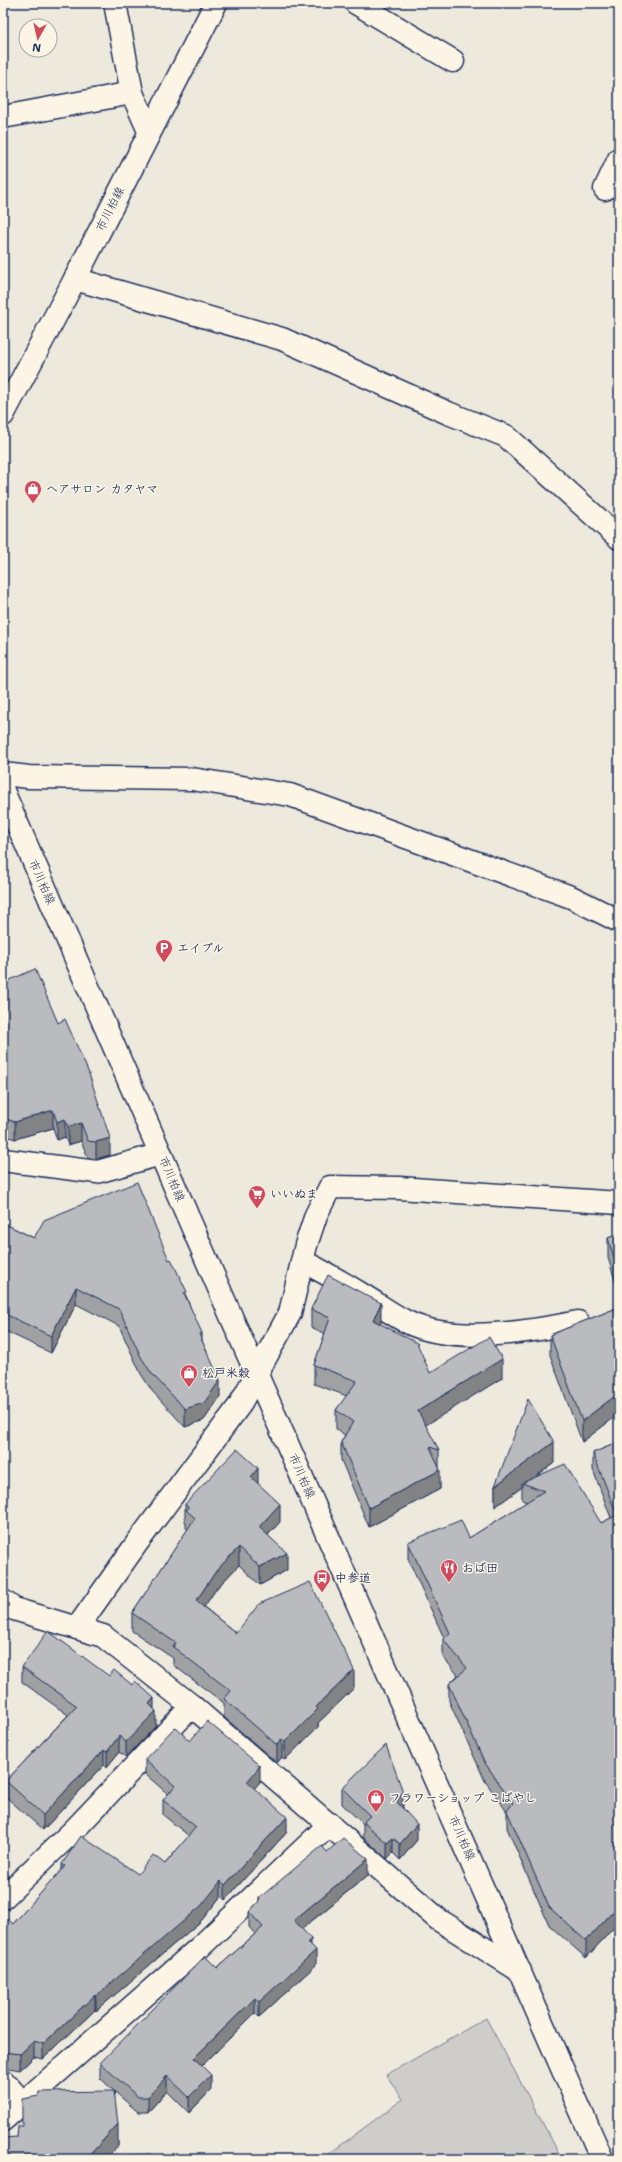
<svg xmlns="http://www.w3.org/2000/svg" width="622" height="2162" font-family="'Shantell Sans','Klee One',sans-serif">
  <rect width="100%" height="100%" fill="#eee9dd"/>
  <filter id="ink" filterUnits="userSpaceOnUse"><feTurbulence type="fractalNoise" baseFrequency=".025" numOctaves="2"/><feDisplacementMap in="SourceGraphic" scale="8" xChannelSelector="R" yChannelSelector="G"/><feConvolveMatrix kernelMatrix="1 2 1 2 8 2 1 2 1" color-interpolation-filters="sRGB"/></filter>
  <g filter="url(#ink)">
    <polygon fill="#cfcdca" stroke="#757e94" points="486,2018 562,2159 322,2159 403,2099 386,2075"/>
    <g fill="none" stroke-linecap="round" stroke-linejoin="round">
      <defs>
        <g id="minor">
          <polyline points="115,3 132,93 149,131"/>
          <polyline points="356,3 453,61"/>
          <polyline points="3,117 132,93"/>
          <polyline points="605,189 619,159"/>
          <polyline points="75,279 282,339 448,413 506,436 619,538"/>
          <polyline points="3,774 29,777 192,779 290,795 571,897 619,921"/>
          <polyline points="3,1160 97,1172 161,1154"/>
          <path d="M302,1261C324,1272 345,1284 366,1297C379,1305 393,1315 407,1322C453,1345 530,1332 578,1322"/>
          <polyline points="3,1601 14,1609 77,1628"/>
          <polyline points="3,1898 73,1831 192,1706"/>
          <polyline points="520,1971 439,1920 192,1706 103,1636 77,1628 137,1543 239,1406 290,1313 306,1245 316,1215 330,1187 399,1188 619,1203"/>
          <polyline points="3,2081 22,2102"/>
          <polyline points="3,2120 199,1948 330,1824"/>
        </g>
        <g id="major">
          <polyline points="3,415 75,279 216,3"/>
          <polyline points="3,791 231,1316 602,2159"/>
        </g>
      </defs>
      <use href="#minor" stroke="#1b2f5e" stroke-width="25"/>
      <use href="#major" stroke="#1b2f5e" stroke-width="25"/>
      <use href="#minor" stroke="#fcf5e5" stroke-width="22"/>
      <use href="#major" stroke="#fcf5e5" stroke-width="22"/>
    </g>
    <g fill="#a0a1a3" stroke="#1b2f5e">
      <polygon points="3,983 110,1155 96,1159 88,1158 81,1141 68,1145 65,1137 57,1140 53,1128 15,1139 3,1135"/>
      <polygon points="619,1217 619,1293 608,1258 608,1238 618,1234 618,1218"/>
      <polygon points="3,1223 34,1238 169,1260 187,1298 202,1340 220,1397 204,1420 185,1427 152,1391 141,1374 119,1326 76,1304 51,1353 3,1330"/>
      <polygon points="619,1307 619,1414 582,1442 550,1355 550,1335"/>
      <polygon points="311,1309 381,1322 380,1324 430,1373 502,1378 425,1425 439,1450 439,1467 440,1489 369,1527 341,1460 341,1442 345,1435 336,1429 336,1410 347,1396 314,1384 314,1365 325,1334 311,1327"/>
      <polygon points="619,1442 619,1922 586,1958 549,1925 507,1828 507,1812 485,1781 449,1701 449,1684 458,1675 443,1657 443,1639 444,1638 408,1559 408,1542 469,1538 527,1502 522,1500 522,1487 495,1507 495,1486 554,1463 536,1477 601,1523 611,1518 593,1470 593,1453"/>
      <polygon points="258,1484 280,1522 268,1535 287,1570 260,1585 239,1565 216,1589 204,1607 236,1633 354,1688 318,1723 318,1727 285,1760 282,1757 277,1763 224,1717 224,1703 173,1665 173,1658 132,1631 132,1613 188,1529 186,1528 186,1523 185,1521 185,1504"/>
      <polygon points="22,1667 154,1709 156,1726 126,1757 119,1752 107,1767 104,1765 43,1830 6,1797 6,1781 68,1715 22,1682"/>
      <polygon points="190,1741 260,1782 254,1788 287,1832 225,1900 221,1896 201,1921 96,2011 95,2010 43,2059 34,2057 20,2070 3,2067 3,1915 13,1924 62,1870 62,1864 138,1874 165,1864 189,1836 163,1815 163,1800 168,1794 145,1774 145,1759"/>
      <polygon points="342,1788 403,1807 403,1808 417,1840 400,1860 393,1853 387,1859 363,1837 363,1824 342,1804"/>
      <polygon points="327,1852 368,1875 302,1929 311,1946 316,1965 259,2017 255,2013 202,2066 211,2090 189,2113 167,2091 148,2112 138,2112 114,2091 118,2145 107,2157 150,2159 3,2159 17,2137 114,2091 100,2078 100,2063 217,1968 255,1934 249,1927 249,1912 259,1901 259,1898"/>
    </g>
    <g fill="#828385" stroke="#1b2f5e">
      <polygon points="53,1110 53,1128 15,1139 15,1122"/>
      <polygon points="65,1119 65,1137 57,1140 57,1122"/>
      <polygon points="81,1123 81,1141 68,1145 68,1127"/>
      <polygon points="110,1138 110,1155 96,1159 96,1142"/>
      <polygon points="76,1287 76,1304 51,1353 51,1336"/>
      <polygon points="381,1303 381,1322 373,1339 373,1320"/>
      <polygon points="202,1333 202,1350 199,1334"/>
      <polygon points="502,1359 502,1378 418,1430 418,1411"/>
      <polygon points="220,1380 220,1397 204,1420 185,1427 185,1409"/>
      <polygon points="619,1393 619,1414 582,1442 582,1421"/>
      <polygon points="554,1442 554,1463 526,1484 522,1483 522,1487 495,1507 495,1486"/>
      <polygon points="258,1468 258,1486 251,1477"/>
      <polygon points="440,1470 440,1489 369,1527 369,1508"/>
      <polygon points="280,1504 280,1522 259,1544 259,1527"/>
      <polygon points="239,1547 239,1565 216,1589 196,1619 196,1601 216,1571"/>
      <polygon points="287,1553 287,1570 260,1585 260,1567"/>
      <polygon points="354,1670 354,1688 318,1723 318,1727 285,1760 285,1742 316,1707"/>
      <polygon points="154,1698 154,1712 156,1711 156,1726 126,1757 126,1742 149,1704"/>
      <polygon points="119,1736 119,1752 107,1767 107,1752"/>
      <polygon points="282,1739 282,1757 277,1763 277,1745"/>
      <polygon points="104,1750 104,1765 43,1830 43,1815"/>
      <polygon points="260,1766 260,1782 247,1797 247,1782"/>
      <polygon points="403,1792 403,1807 396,1817 396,1801"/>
      <polygon points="287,1817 287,1832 225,1900 225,1885"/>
      <polygon points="417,1824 417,1840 400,1860 400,1844"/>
      <polygon points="393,1838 393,1853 387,1859 387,1843"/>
      <polygon points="368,1859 368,1875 294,1935 294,1920"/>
      <polygon points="221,1881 221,1896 201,1921 96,2011 96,1996"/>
      <polygon points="619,1905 619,1922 586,1958 586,1941"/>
      <polygon points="311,1939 311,1954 316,1950 316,1965 259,2017 259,2002 308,1942"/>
      <polygon points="95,1995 95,2010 43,2059 43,2044"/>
      <polygon points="255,1998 255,2013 194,2074 194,2058"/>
      <polygon points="34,2041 34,2057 20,2070 20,2054"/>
      <polygon points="211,2075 211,2090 189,2113 189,2097"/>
      <polygon points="167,2076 167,2091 148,2112 148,2097"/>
      <polygon points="118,2124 118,2145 106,2159 86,2159"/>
    </g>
    <g fill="#babbbe" stroke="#1b2f5e">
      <polygon points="35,969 58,1023 65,1019 88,1071 110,1138 96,1142 88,1141 81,1123 68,1127 65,1119 57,1122 53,1110 15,1122 3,1118 3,983"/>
      <polygon points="137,1182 169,1260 171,1259 187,1292 184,1293 202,1333 199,1334 220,1380 204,1403 185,1409 152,1374 141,1357 119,1309 76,1287 51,1336 3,1313 3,1223 34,1238 44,1220"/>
      <polygon points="619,1234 619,1273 608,1238"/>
      <polygon points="328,1275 381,1303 373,1320 417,1343 430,1373 489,1337 502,1359 418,1411 439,1450 430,1447 440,1470 369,1508 341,1442 353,1422 336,1410 357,1381 314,1365 330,1318 311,1309"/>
      <polygon points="619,1307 619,1393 582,1421 550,1335"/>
      <polygon points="528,1399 554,1442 495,1486"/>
      <polygon points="619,1442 619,1905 586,1941 549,1907 507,1811 513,1803 485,1763 449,1684 467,1668 443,1639 450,1633 408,1542 461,1520 469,1538 544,1491 522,1483 565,1464 601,1523 617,1515 593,1453"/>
      <polygon points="237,1449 258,1468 251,1477 280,1504 259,1527 287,1553 260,1567 239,1547 216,1571 196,1601 236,1633 259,1604 310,1582 354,1670 316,1707 318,1709 285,1742 282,1739 277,1745 224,1699 231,1691 173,1647 176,1643 132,1613 195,1518 186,1510 189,1508 185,1504"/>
      <polygon points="48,1631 109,1676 114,1670 132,1685 135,1681 154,1698 149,1704 156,1711 126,1742 119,1736 107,1752 104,1750 43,1815 6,1781 77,1706 22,1667"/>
      <polygon points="207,1721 260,1766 247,1782 287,1817 225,1885 221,1881 201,1906 96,1996 95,1995 43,2044 34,2041 20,2054 3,2052 3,1915 13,1924 65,1866 62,1864 81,1836 138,1874 153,1855 165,1864 196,1827 163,1800 175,1786 145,1759 175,1727 190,1741"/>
      <polygon points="386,1745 403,1792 396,1801 417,1824 400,1844 393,1838 387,1843 363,1822 370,1816 342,1788"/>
      <polygon points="343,1838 368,1859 294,1920 311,1939 308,1942 316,1950 259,2002 255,1998 194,2058 211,2075 189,2097 167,2076 148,2097 138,2097 100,2063 205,1956 217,1968 263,1927 249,1912 260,1900 259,1898 322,1846 327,1852"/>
      <polygon points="114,2091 118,2124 86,2159 3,2159 3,2138 17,2137 18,2126 22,2126 22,2099 39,2096 40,2092"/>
      <polygon points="150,2154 150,2159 92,2159 92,2158"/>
    </g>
  </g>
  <defs>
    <symbol id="shop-pin" viewBox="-11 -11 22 30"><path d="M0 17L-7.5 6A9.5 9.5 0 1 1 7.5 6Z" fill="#d1495b" stroke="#fcf5e5"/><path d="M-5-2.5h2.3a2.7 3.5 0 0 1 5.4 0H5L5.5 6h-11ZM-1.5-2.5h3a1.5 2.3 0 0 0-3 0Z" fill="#fff"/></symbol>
    <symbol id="parking-pin" viewBox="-11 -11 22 30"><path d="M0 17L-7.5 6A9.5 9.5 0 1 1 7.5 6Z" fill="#d1495b" stroke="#fcf5e5"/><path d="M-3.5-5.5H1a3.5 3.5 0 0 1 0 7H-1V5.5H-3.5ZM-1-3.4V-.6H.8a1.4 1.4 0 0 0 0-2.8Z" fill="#fff"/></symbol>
    <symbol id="supermarket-pin" viewBox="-11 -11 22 30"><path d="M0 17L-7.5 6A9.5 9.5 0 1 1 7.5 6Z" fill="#d1495b" stroke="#fcf5e5"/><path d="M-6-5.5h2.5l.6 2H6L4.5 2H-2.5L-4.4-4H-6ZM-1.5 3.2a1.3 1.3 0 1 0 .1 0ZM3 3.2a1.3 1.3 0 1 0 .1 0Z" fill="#fff"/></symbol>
    <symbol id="restaurant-pin" viewBox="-11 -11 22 30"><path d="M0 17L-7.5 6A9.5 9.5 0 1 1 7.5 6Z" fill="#d1495b" stroke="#fcf5e5"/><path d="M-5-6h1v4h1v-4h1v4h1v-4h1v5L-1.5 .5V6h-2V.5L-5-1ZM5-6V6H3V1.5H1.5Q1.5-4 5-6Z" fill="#fff"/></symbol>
    <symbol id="bus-pin" viewBox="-11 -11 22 30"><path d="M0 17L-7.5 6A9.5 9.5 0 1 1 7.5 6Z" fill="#d1495b" stroke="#fcf5e5"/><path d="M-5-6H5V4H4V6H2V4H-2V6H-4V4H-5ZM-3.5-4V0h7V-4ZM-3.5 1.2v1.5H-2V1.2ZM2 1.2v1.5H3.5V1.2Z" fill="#fff"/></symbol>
  </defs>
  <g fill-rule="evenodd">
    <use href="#shop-pin" x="23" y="479" width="20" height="27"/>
    <use href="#parking-pin" x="154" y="938" width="20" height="27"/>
    <use href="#supermarket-pin" x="247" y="1184" width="20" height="27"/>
    <use href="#shop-pin" x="179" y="1363" width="20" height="27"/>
    <use href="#restaurant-pin" x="439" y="1558" width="20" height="27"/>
    <use href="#bus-pin" x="312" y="1568" width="20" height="27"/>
    <use href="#shop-pin" x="366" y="1788" width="20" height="27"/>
  </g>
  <g text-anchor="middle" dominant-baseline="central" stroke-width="3" stroke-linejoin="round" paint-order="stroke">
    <g font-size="12" fill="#1b2f5e" stroke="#fcf5e5">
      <text transform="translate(110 209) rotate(-63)">市川柏線</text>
      <text transform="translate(42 882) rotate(66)">市川柏線</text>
      <text transform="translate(172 1179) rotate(67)">市川柏線</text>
      <text transform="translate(302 1476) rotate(66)">市川柏線</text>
      <text transform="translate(462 1838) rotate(66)">市川柏線</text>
    </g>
    <g font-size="12" font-weight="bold" fill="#1b2f5e" stroke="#fcf5e5" text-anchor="start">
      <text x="46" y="489">ヘアサロン カタヤマ</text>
      <text x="177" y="948">エイブル</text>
      <text x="270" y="1194">いいぬま</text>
      <text x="202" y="1373">松戸米穀</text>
      <text x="462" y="1568">おば田</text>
      <text x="335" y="1578">中参道</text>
      <text x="389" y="1798">フラワーショップ こばやし</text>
    </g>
  </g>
  <rect width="622" height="2162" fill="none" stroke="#fcf5e5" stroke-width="16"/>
  <rect x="8" y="8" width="606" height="2146" fill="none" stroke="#1b2f5e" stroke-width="1.5" filter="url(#ink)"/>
  <g transform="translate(38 38) rotate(188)"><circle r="19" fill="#fcf5e5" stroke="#a2a6af"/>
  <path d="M0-3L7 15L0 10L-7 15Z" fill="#d1495b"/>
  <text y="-6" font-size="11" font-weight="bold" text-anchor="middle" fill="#1b2f5e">N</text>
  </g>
</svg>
